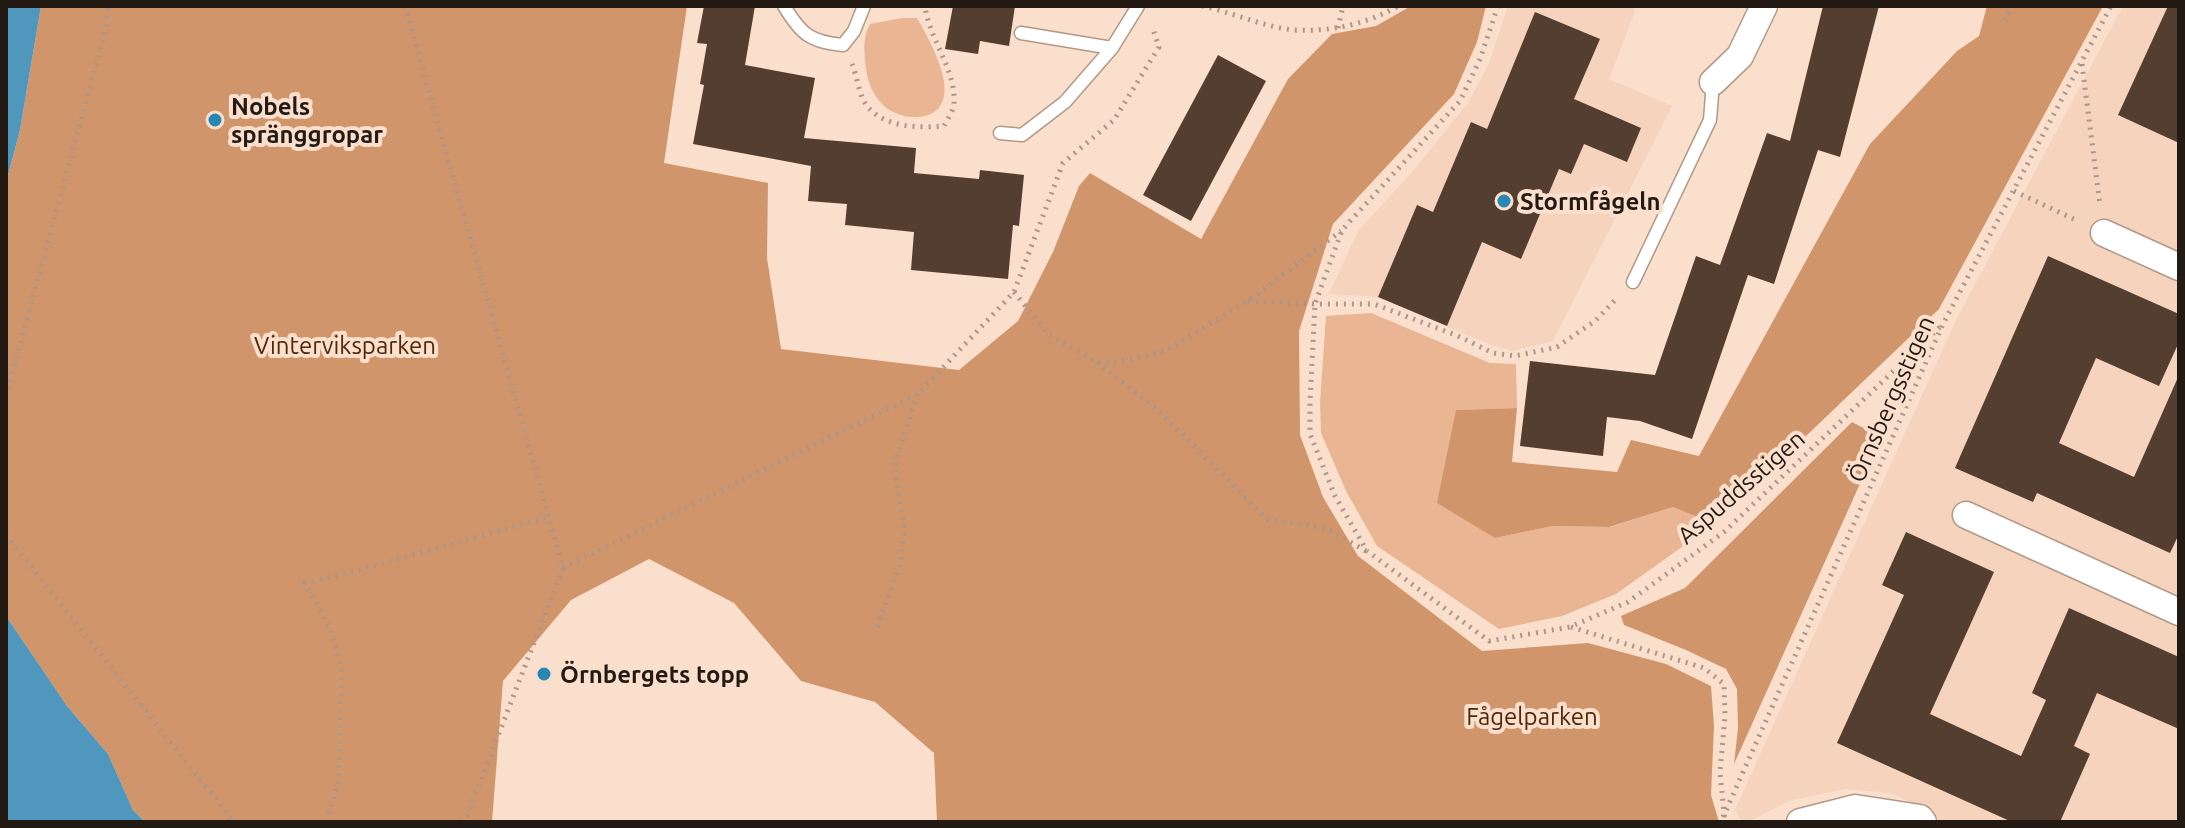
<svg xmlns="http://www.w3.org/2000/svg" width="2185" height="828" font-family="Ubuntu,sans-serif">
  <rect width="100%" height="100%" fill="#fadfcd"/>
  <g fill="#f5d3bd">
    <polygon points="1508,6 1633,6 1635,12 1609,79 1672,106 1553,341 1513,351 1491,345 1378,297 1329,294 1358,231 1412,172 1468,103 1489,63"/>
    <polygon points="2123,6 2179,6 2179,822 1941,822 1931,811 1890,793 1845,789 1789,801 1748,822 1742,822 1735,810 1956,320"/>
  </g>
  <g fill="#eab592">
    <path d="M902,18H917C928,37 951,78 943,100C935,124 900,120 884,106C871,94 866,77 865,60C864,46 863,37 870,24Z"/>
    <polygon points="1371,313 1490,363 1516,364 1517,408 1456,410 1495,538 1553,526 1610,527 1673,507 1714,524 1616,594 1562,616 1499,629 1377,546 1346,491 1321,433 1320,403 1326,316"/>
  </g>
  <g fill="#d1956c">
    <polygon points="41,6 687,6 664,163 768,183 767,258 781,349 959,370 1018,321 1053,252 1079,186 1090,173 1201,239 1288,79 1332,34 1376,26 1411,6 1486,6 1477,42 1454,94 1333,224 1299,331 1300,435 1323,497 1358,556 1482,651 1588,643 1666,664 1711,686 1714,726 1711,795 1719,822 937,822 934,753 875,702 801,681 734,603 649,559 571,600 503,681 492,822 145,822 133,810 108,754 67,706 6,616 6,183 20,130"/>
    <polygon points="1987,6 2103,6 1939,309 1714,524 1673,507 1609,527 1553,526 1495,538 1437,503 1456,410 1517,408 1512,462 1617,472 1631,440 1699,456 1870,144 1957,51 1979,36"/>
    <polygon points="1852,422 1881,437 1734,764 1738,728 1737,689 1726,669 1686,650 1624,625 1621,616 1685,588"/>
  </g>
  <g fill="#4f97bc">
    <polygon points="6,6 41,6 20,130 6,183"/>
    <polygon points="6,616 67,706 108,754 133,810 145,822 6,822"/>
  </g>
  <g fill="#543e2f">
    <polygon points="704,6 755,6 745,65 815,78 804,138 916,148 914,173 979,179 980,170 1024,175 1019,226 1013,225 1008,279 911,270 914,232 845,225 847,204 808,201 811,166 693,144 704,85 700,84 707,44 697,43"/>
    <polygon points="953,6 1015,6 1009,46 980,41 978,54 945,49"/>
    <polygon points="1823,6 1879,6 1840,157 1818,150 1774,284 1748,275 1692,439 1640,421 1607,417 1603,456 1520,446 1530,361 1655,375 1696,256 1720,265 1767,133 1790,141"/>
    <polygon points="2168,6 2179,6 2179,143 2118,115"/>
    <polygon points="1535,12 1600,39 1574,99 1641,128 1627,162 1584,144 1571,174 1559,169 1521,259 1482,242 1447,326 1378,297 1417,205 1433,212 1471,122 1487,129"/>
    <polygon points="1218,55 1266,81 1191,221 1143,195"/>
    <polygon points="2048,256 2179,314 2179,342 2159,386 2096,358 2059,443 2134,477 2179,375 2179,534 2170,553 2037,493 2033,502 1955,468"/>
    <polygon points="1906,532 1994,572 1930,714 2021,756 2046,700 2032,693 2069,608 2179,657 2179,729 2097,693 2074,746 2090,754 2060,822 2012,822 1837,743 1904,595 1882,585"/>
  </g>
  <g fill="none" stroke-linecap="round" stroke-linejoin="round">
    <defs>
      <g id="service">
        <path d="M784,6C801,34 810,42 843,45L854,31L864,6"/>
        <polyline points="1021,33 1112,48"/>
        <polyline points="1000,133 1022,135 1065,102 1112,48 1138,6"/>
        <polyline points="1633,282 1710,120 1713,82"/>
      </g>
      <g id="minor">
        <polyline points="1713,82 1740,56 1764,6"/>
        <polyline points="2104,233 2179,267"/>
        <polyline points="1966,515 2179,612"/>
        <polyline points="1800,822 1855,808 1920,818 1923,822"/>
      </g>
    </defs>
    <use href="#service" stroke="#b19887" stroke-width="15"/>
    <use href="#minor" stroke="#b19887" stroke-width="29"/>
    <g stroke="#ab9789" stroke-width="5" stroke-dasharray="2 6" stroke-linecap="butt">
      <polyline points="405,6 563,568 467,816 460,822"/>
      <path d="M1202,6C1232,12 1263,27 1294,30C1331,32 1367,24 1398,6"/>
      <polyline points="1498,6 1480,59 1460,101 1342,230 1315,304 1310,402 1310,434 1335,496 1367,551 1489,641 1570,627 1628,602 1724,532 1943,324"/>
      <polyline points="2005,21 2013,6"/>
      <polyline points="1338,28 1343,6"/>
      <path d="M852,64C857,76 859,96 867,106C885,128 918,128 944,126C947,120 954,110 954,103C956,69 929,39 925,6"/>
      <polyline points="2082,64 2100,205"/>
      <polyline points="2014,191 2078,221"/>
      <polyline points="1014,292 1048,334 1096,362 1119,362 1167,350 1248,301 1341,231"/>
      <polyline points="1248,301 1315,304 1374,304 1458,336 1493,353 1515,356 1557,347 1595,321 1618,297"/>
      <polyline points="1097,362 1160,412 1268,520 1326,528 1366,551"/>
      <polyline points="6,397 107,24 108,6"/>
      <polyline points="6,535 234,822"/>
      <polyline points="563,568 918,394 1014,292 1063,163 1114,120 1159,47 1152,26"/>
      <polyline points="877,627 901,563 904,527 894,466 918,394"/>
      <polyline points="1571,627 1704,668 1724,684 1725,716 1720,772 1725,822"/>
      <polyline points="1723,817 1943,324 2111,6"/>
      <path d="M327,822L339,777L341,669L331,629L305,583C387,564 467,539 549,517"/>
    </g>
    <use href="#service" stroke="#fff" stroke-width="12"/>
    <use href="#minor" stroke="#fff" stroke-width="26"/>
  </g>
  <g fill="#2887b3" stroke="#fadfcd" stroke-width="3">
    <circle cx="215" cy="120" r="8"/>
    <circle cx="1504" cy="201" r="8"/>
    <circle cx="544" cy="674" r="8"/>
  </g>
  <g text-anchor="middle" dominant-baseline="central" stroke-width="8" stroke-linejoin="round" paint-order="stroke">
    <g font-size="24" font-weight="bold" fill="#231a14" stroke="#fadfcd" text-anchor="start">
      <text x="231" y="106">Nobels<tspan x="231" dy="28">spränggropar</tspan></text>
      <text x="1520" y="201">Stormfågeln</text>
      <text x="560" y="674">Örnbergets topp</text>
    </g>
    <g font-size="24" fill="#4f2808" stroke="#fadfcd">
      <text x="345" y="345">Vinterviksparken</text>
      <text x="1532" y="716">Fågelparken</text>
    </g>
    <g font-size="24" fill="#231a14" stroke="#fadfcd">
      <text transform="translate(1891 399) rotate(-66)">Örnsbergsstigen</text>
      <text transform="translate(1741 487) rotate(-41)">Aspuddsstigen</text>
    </g>
  </g>
  <rect width="2185" height="828" fill="none" stroke="#231a14" stroke-width="16"/>
</svg>
